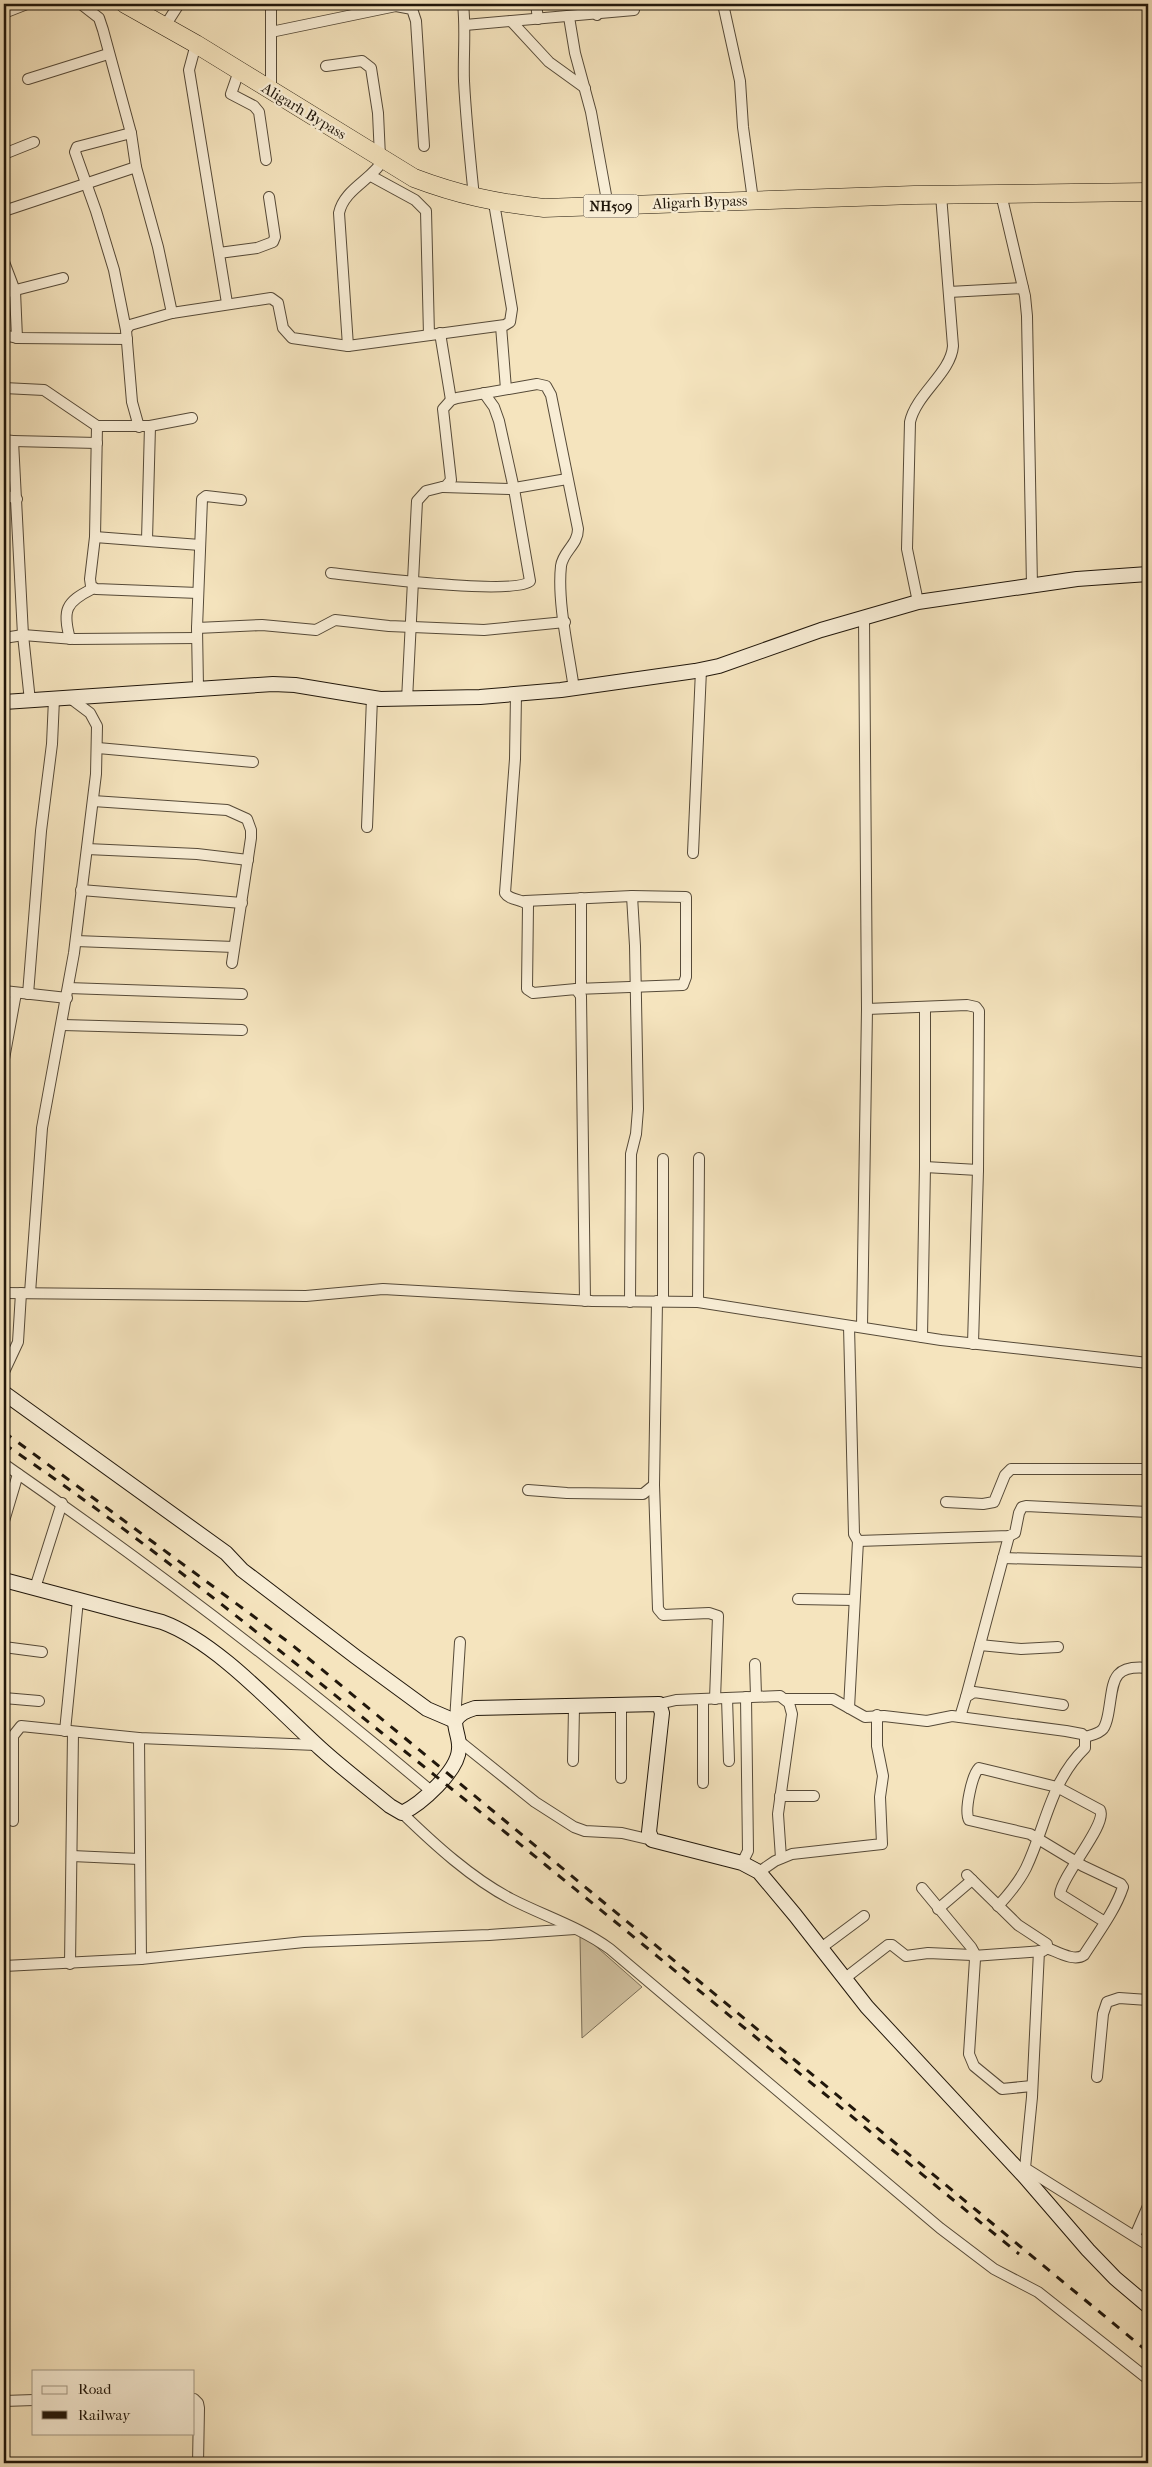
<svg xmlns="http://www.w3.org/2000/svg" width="1152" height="2467" font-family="'IM FELL French Canon',serif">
  <rect width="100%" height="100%" fill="#f5e4be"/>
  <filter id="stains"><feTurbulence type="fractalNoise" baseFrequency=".004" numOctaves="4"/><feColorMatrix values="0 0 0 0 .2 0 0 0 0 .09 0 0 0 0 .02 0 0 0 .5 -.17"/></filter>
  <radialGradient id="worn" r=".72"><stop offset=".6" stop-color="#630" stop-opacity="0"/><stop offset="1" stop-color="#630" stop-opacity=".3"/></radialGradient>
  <polygon fill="#d1c1a0" stroke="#796c56" points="580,1937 590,1941 642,1987 582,2038"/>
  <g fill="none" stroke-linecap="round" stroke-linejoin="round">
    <defs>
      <g id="street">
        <polyline points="81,4 99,18 103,30 131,133 136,167 158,247 172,313"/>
        <path d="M463,4C466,30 463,55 464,81C466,120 470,158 474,197"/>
        <polyline points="536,4 538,19"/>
        <polyline points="595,4 597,15"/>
        <polyline points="723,4 740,81 743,127 753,200"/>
        <polyline points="4,13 27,4"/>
        <polyline points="569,17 575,53 591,112 608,206"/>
        <polyline points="511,21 549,62 585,88"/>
        <polyline points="465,25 634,10 632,4"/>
        <polyline points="165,26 179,4"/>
        <polyline points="271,32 396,6 412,9 416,21 424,146"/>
        <polyline points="196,44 189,70 227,303"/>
        <polyline points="326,66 362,61 371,68 378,113 380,157"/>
        <polyline points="239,71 231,94 254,106 259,112 266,160"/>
        <polyline points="28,79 108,54"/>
        <polyline points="271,92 271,4"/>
        <polyline points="4,154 34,142"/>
        <polyline points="371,176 415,200 426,211 429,335"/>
        <polyline points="1001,194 1025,296 1027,316 1032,586"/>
        <polyline points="4,211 136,167"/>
        <polyline points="219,253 257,248 273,242 275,237 269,197"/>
        <polyline points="4,262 15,291 17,338"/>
        <polyline points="949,292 1023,288"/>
        <polyline points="4,293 63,278"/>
        <polyline points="501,326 506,389"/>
        <polyline points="126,330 114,270 96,211 75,152 77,147 131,133"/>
        <polyline points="440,333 451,400"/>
        <polyline points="4,335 17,338 127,339"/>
        <path d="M348,346L339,213C344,189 372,180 384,159"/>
        <polyline points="4,388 44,390 97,426"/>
        <polyline points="192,418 150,426 97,426 95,537 90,579 91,586 96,589 198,593"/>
        <polyline points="139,427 132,402 126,330 130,325 172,313 271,298 278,303 283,328 292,338 348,346 505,325 510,322 512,309 494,203"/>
        <polyline points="4,440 13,441 23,635 30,701"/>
        <polyline points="13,441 97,443"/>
        <polyline points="443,487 509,489 567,479"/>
        <polyline points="4,495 17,499"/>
        <polyline points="95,537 200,545"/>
        <polyline points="147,540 150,426"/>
        <path d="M331,573C359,576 516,596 530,581L514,489L499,421L494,407L484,393"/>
        <path d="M918,602L907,549L910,422C916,394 951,373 953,346L941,195"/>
        <polyline points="197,628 262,625 316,630 335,620 389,626 484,630 565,622"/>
        <polyline points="4,638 23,635 74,639 197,638"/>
        <path d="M70,639C62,610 66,602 92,589"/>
        <polyline points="198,687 197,628 202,499 206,496 241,500"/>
        <path d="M516,694L515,759L505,893C510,901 521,898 528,905L527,989L533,993L576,989L581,996L585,1301"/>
        <path d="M407,700L417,501L426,491L446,486L451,480L443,409L451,400L457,398L537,384L546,386L551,395L578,529C578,545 563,551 561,566C557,602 569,653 574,689"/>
        <polyline points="98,748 253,762"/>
        <polyline points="93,801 227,810 247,819 251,830 251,838 232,963"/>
        <polyline points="367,827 372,698"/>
        <polyline points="87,849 197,854 248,860"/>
        <polyline points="693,853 701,670"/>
        <polyline points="81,890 242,903"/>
        <polyline points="581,898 581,989"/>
        <polyline points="525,901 632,896 686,897 686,977 683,985 576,989"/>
        <polyline points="76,941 234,947"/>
        <polyline points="68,988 242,994"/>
        <polyline points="4,991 67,998"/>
        <polyline points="28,994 41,831 52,744 54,699"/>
        <polyline points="867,1009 967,1005 976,1007 979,1011 978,1170 973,1344"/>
        <polyline points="63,1025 242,1030"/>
        <polyline points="4,1059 16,993"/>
        <polyline points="925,1167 978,1170"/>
        <polyline points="4,1293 306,1296 383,1289 592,1301 698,1302 941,1340 1148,1363"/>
        <polyline points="30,1293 42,1128 74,953 96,774 97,726 90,713 70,698"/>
        <polyline points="663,1301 663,1159"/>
        <polyline points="630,1302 631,1154 636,1134 638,1109 635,946 632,896"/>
        <polyline points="698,1302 699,1158"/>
        <polyline points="849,1326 854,1534 858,1541 1009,1536 1015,1533 1019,1513 1022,1507 1026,1506 1148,1512"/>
        <polyline points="862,1327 867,1009 864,618"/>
        <polyline points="922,1337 925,1167 925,1007"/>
        <polyline points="4,1372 18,1342 21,1293"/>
        <path d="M4,1464C151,1566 294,1675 431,1791"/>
        <polyline points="654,1485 658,1609 663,1615 709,1613 718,1616 715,1699"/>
        <polyline points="528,1490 567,1493 643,1494 654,1485 657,1301"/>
        <polyline points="946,1502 983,1504 994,1502 1005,1475 1011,1469 1148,1469"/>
        <polyline points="4,1521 18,1474"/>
        <polyline points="1003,1558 1148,1562"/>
        <polyline points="35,1588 62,1503"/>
        <polyline points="798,1599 854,1600"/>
        <polyline points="980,1645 1021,1649 1058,1647"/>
        <polyline points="4,1647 42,1652"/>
        <polyline points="755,1664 756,1696"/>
        <polyline points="966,1697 1009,1536"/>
        <polyline points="4,1698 39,1701"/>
        <polyline points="727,1698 729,1761"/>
        <polyline points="703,1699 703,1783"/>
        <path d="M786,1699H833L865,1717L884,1716L927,1721L952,1716L1066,1731L1082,1734L1085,1737V1748C1050,1782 1046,1826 1026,1868C1019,1882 1009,1894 998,1906"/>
        <polyline points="659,1704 676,1700 780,1696 789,1703 792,1714 778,1814 781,1858"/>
        <polyline points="849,1708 858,1541"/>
        <polyline points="960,1717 966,1697 974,1692 1063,1705"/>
        <polyline points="455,1721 460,1642"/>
        <polyline points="65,1731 78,1600"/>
        <path d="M1085,1737C1091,1735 1099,1734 1103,1729C1106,1725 1107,1720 1108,1715C1114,1684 1109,1664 1148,1668"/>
        <polyline points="139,1738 141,1959"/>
        <polyline points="459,1741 535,1802 574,1827 585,1831 622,1833 652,1840"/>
        <polyline points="573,1761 574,1707"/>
        <polyline points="621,1778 621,1704"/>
        <polyline points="780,1796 814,1796"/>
        <path d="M402,1813C434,1844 471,1878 511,1899C544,1916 580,1927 610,1949L940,2228L994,2269L1038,2292L1148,2379"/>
        <polyline points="13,1821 13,1736 21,1726 139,1738 316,1745"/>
        <polyline points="72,1856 139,1859"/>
        <polyline points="742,1863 748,1851 746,1697"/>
        <polyline points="759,1872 775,1861 792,1854 882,1844 880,1797 883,1776 877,1746 877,1715"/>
        <polyline points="967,1875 1018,1925 1047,1944 1047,1948"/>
        <polyline points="922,1888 971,1947 976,1956"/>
        <polyline points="938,1909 972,1880"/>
        <polyline points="821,1948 864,1916"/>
        <polyline points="1039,1951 1032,2097 1025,2168 1148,2245"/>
        <path d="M973,1956L1043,1951L1047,1948C1058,1952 1074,1962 1084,1955C1098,1933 1115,1911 1123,1887L1121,1884L1083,1866L1030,1834L969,1820C964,1811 972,1775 979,1768L1057,1787L1100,1810C1108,1824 1062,1875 1060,1894L1105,1922"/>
        <polyline points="70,1964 73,1732"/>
        <polyline points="4,1966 141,1959 304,1942 489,1935 575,1929"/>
        <polyline points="844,1979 888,1945 892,1945 906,1956 928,1953 972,1955 975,1959 969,2054 974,2066 1002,2089 1032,2086"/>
        <polyline points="1097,2077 1103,2014 1107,2002 1119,1998 1148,2000"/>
        <polyline points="1135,2236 1148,2206"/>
        <polyline points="194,2399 198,2403 199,2408 198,2463"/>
        <polyline points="4,2401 34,2400"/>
      </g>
      <g id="secondary">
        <polyline points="4,702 273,684 295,685 380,699 480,697 561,690 695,671 719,666 821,630 918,602 1077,579 1148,574"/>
        <polyline points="4,1393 226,1553 242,1570 356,1657 427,1709 455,1721"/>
        <path d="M4,1580L162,1622C217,1642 276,1708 320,1748C342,1768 367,1787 390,1806L402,1813C421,1804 458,1771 459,1749C460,1739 455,1731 455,1721C460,1713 466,1711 475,1708L659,1704L662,1713L649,1832L652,1840L742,1863L759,1872L795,1915L867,2007L1025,2177L1088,2250L1115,2278L1148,2306"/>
      </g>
      <path id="highway" d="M125,4L196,44L414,178C459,195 497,203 544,208L914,195L1148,192"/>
    </defs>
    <use href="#street" stroke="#564a38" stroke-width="12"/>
    <use href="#secondary" stroke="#21170b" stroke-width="16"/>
    <use href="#highway" stroke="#21170b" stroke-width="19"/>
    <use href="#street" stroke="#f8edd5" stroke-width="10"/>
    <use href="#secondary" stroke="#f8edd5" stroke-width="14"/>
    <use href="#highway" stroke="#f5e4be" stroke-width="18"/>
    <g stroke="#21170b" stroke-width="3" stroke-dasharray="9 9" stroke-linecap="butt">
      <polyline points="4,1432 291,1644 1148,2352"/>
      <path d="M4,1444C135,1532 259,1634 382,1733C596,1904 807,2080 1019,2254"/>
    </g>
  </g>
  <g text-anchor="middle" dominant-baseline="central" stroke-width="4.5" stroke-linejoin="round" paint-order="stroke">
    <rect fill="#f8edd5" stroke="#625748" stroke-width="1" x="583.5" y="194.5" width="55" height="23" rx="4"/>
    <g font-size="14" font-weight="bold" fill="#21170b">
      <text x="611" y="206">NH509</text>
    </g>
    <g font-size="15" fill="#21170b" stroke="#f8edd5">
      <text transform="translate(304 111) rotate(31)">Aligarh Bypass</text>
      <text transform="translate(700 202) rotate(-2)">Aligarh Bypass</text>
    </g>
  </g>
  <rect width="1152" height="2467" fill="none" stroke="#f5e4be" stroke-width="20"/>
  <rect x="5" y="5" width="1142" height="2457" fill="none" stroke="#21170b" stroke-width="2.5"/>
  <rect x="10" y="10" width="1132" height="2447" fill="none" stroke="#21170b"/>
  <rect x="32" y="2370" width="162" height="65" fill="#f8edd5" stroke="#a29784"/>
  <rect x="42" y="2386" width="25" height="8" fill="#f8edd5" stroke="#a29784"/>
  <text x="78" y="2394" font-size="15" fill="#21170b">Road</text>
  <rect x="42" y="2411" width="25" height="8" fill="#21170b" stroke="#a29784"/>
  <text x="78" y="2420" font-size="15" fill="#21170b">Railway</text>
  <rect width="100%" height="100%" filter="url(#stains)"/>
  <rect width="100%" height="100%" fill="url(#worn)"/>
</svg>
